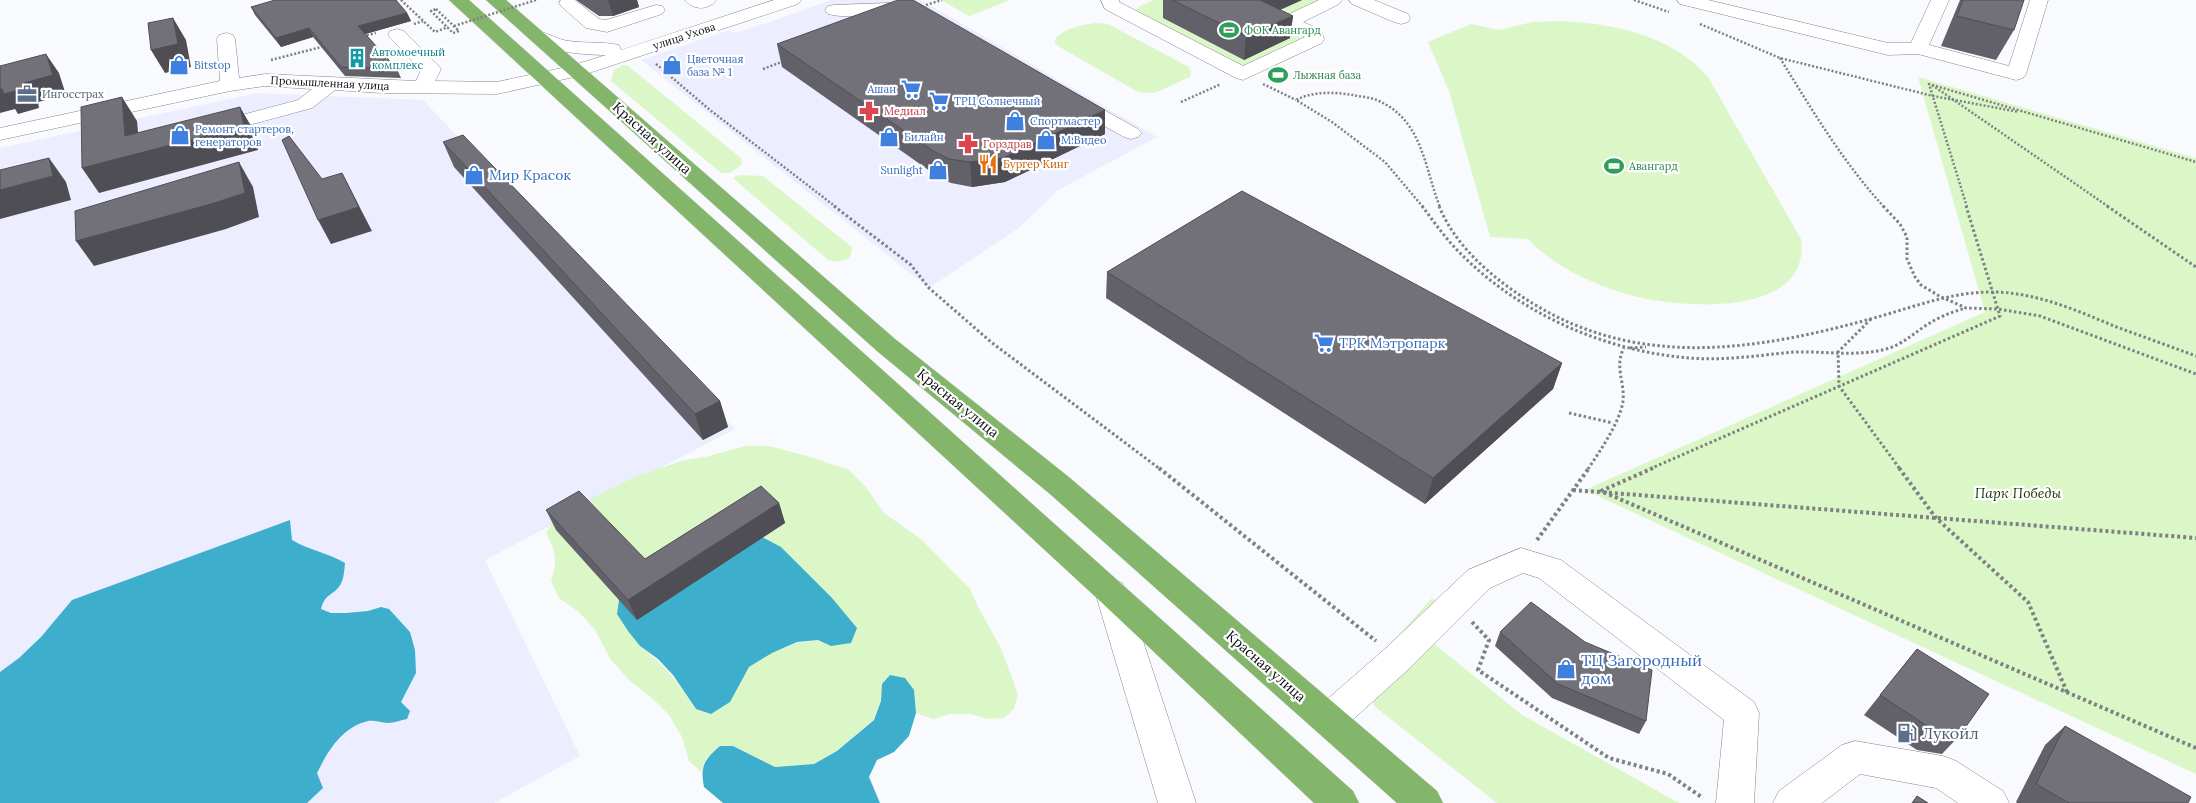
<svg xmlns="http://www.w3.org/2000/svg" width="2196" height="803" font-family="Lora,serif">
  <rect width="100%" height="100%" fill="#f9fafe"/>
  <g fill="#ecedff">
    <polygon points="831,0 921,0 1157,137 1058,190 1020,227 929,288 641,60 729,30 734,33 770,22"/>
    <polygon points="257,93 423,100 735,429 485,560 580,756 494,803 0,803 0,148"/>
  </g>
  <g fill="#dbf7c7" fill-rule="evenodd">
    <polygon points="941,0 1010,0 969,16"/>
    <polygon points="1154,0 1206,0 1254,21 1302,0 1324,0 1276,23 1299,34 1301,39 1249,65 1235,64 1135,12 1138,7"/>
    <path d="M1559,21C1612,23 1672,35 1708,77L1801,239C1812,322 1670,308 1623,293C1587,282 1554,266 1528,239L1490,237L1449,91L1428,42L1471,24L1499,30L1532,22Z"/>
    <path d="M1099,23L1108,24L1189,67L1191,74L1190,77L1155,93L1138,92L1058,46L1054,42C1057,30 1087,23 1099,23Z"/>
    <polygon points="623,65 627,65 742,159 741,165 730,173 721,173 611,81 614,70"/>
    <polygon points="1918,77 2196,158 2196,774 1585,490 1985,312"/>
    <polygon points="740,175 763,176 852,247 851,255 848,259 835,262 828,260 734,179 734,177"/>
    <path d="M746,446H769L807,456L849,470L865,486L884,513L922,540L970,589L980,611L1000,646L1010,672L1018,695L1014,709L1004,718L987,719L971,714H950L933,719L916,713L914,690L882,684L881,701L874,719L837,751L814,764L775,767L733,746L707,757L701,772L689,761L682,737L669,715L652,698L629,680L611,660L595,630L579,612L559,598L551,581C558,560 556,553 546,533L558,515L635,477L684,460L705,457ZM781,547L795,561L831,646L818,640L796,643L772,653L749,667L730,702L695,709C680,684 664,664 640,646Z"/>
    <polygon points="1432,598 1452,614 1426,637 1522,715 1679,803 1497,803 1374,706 1363,674"/>
  </g>
  <g fill="#3dafcd">
    <path d="M290,520L292,540C309,550 328,553 345,563C344,573 344,583 336,590C327,598 325,596 321,609L331,613H346L368,611L381,607L389,609L410,632L415,650L416,673L401,702L410,711L407,719C401,720 394,723 388,723C381,723 375,720 368,721C342,727 328,751 317,773L323,788L307,803H0V672L19,658L41,637L72,600Z"/>
    <polygon points="738,534 764,538 781,547 832,598 857,628 851,643 831,646 818,640 797,642 772,653 749,667 730,702 711,714 696,709 673,675 658,659 640,646 628,631 617,614 620,593"/>
    <path d="M890,675L905,678L914,690L916,713L909,736L894,752L877,760L869,777L880,803H723L704,787C700,766 704,760 720,746H733L775,767L814,764L837,751L874,720L881,701L882,684Z"/>
  </g>
  <g fill="none" stroke-linecap="round" stroke-linejoin="round">
    <defs>
      <g id="minor">
        <polygon points="561,0 575,0 599,19 606,20 656,5 662,6 665,10 662,14 607,32 586,28 562,7 559,3"/>
        <path d="M685,0H716C709,11 692,10 685,0Z"/>
        <path d="M774,0H801L798,4L583,75L497,94L382,93L335,90L312,108L212,135L205,133L201,129L205,125L298,100L312,89L265,86L230,91L0,140V128L220,81L217,39L219,35L226,33L233,35L235,39L239,78L265,74L416,81L421,70L388,35L390,31L397,29L404,31L438,65L441,69L435,81L497,82L571,66L606,55C588,55 538,52 527,36L529,32C542,29 552,37 563,40C582,44 601,41 619,45L621,50Z"/>
        <polygon points="1101,0 1119,0 1119,2 1243,66 1305,37 1285,28 1281,21 1283,17 1319,0 1342,0 1339,4 1303,22 1321,30 1324,39 1322,43 1243,80 1236,78 1105,9"/>
        <polygon points="1349,0 1374,0 1408,14 1410,18 1408,22 1401,24 1394,22 1352,4"/>
        <polygon points="1677,0 1708,0 1888,43 1911,43 1931,0 1949,0 1929,45 2009,66 2030,0 2048,0 2026,74 2023,78 2016,80 1918,54 1888,55 1680,4"/>
        <path d="M889,3L913,7L916,11L913,15C904,17 896,14 886,14C867,14 847,19 828,14L825,10L828,6L834,5Z"/>
        <polygon points="1072,94 1079,96 1138,129 1142,133 1138,137 1131,139 1124,137 1065,104 1062,100 1065,96"/>
        <polygon points="1521,548 1561,560 1754,702 1759,713 1754,803 1716,803 1724,720 1539,578 1523,573 1490,588 1410,668 1340,731 1328,736 1316,731 1310,720 1316,709 1386,648 1468,570"/>
        <polygon points="1111,579 1122,583 1127,592 1196,803 1158,803 1095,592 1100,583"/>
        <polygon points="1855,741 1943,756 1956,761 2003,791 2009,803 1958,803 1936,788 1860,774 1822,803 1773,803 1779,791 1842,745"/>
      </g>
      <g id="highway">
        <polygon points="449,0 469,0 1353,791 1359,803 1314,803 1100,601"/>
        <polygon points="486,0 506,0 895,339 1070,478 1437,791 1443,803 1397,803 1050,494 877,351"/>
      </g>
    </defs>
    <use href="#minor" stroke="#85868f" stroke-width="1"/>
    <use href="#highway" stroke="#d8d8d9" stroke-width="1"/>
    <g stroke="#7f8084" stroke-width="2.5" stroke-dasharray="2 2" stroke-linecap="butt">
      <polyline points="401,0 435,32 448,27"/>
      <polyline points="1634,0 1669,12"/>
      <polyline points="926,5 942,0"/>
      <polygon points="436,9 459,31 453,33 431,11"/>
      <polyline points="414,24 423,21"/>
      <polyline points="1700,24 1780,58 1933,96 2019,112"/>
      <polyline points="363,36 376,33"/>
      <path d="M1780,58C1812,110 1843,162 1884,207"/>
      <polyline points="271,60 325,46"/>
      <polyline points="656,64 710,110 836,207"/>
      <polyline points="763,69 784,61"/>
      <polyline points="1263,84 1296,100"/>
      <polyline points="1932,85 2109,207"/>
      <polyline points="1181,102 1221,84"/>
      <path d="M1423,207L1385,162L1332,122L1296,100C1313,91 1334,92 1353,95C1361,97 1371,97 1379,101C1423,121 1424,167 1440,207"/>
      <polyline points="1967,207 1929,84 2196,162"/>
    </g>
    <g stroke="#7f8084" stroke-width="3" stroke-dasharray="2.5 2.5" stroke-linecap="butt">
      <polyline points="834,206 911,265 929,288 991,342 1160,469"/>
      <path d="M1422,206C1434,222 1446,239 1460,253C1520,314 1605,351 1689,358C1725,361 1760,355 1795,352C1825,351 1856,357 1886,349C1901,345 1912,335 1925,326C1937,318 1951,312 1966,308"/>
      <path d="M1439,206C1456,248 1495,280 1532,303C1641,370 1758,350 1874,318C1914,307 1953,291 1995,292C2037,293 2076,310 2114,326C2141,336 2169,346 2196,356"/>
      <polyline points="1883,206 1900,224 1907,237 1907,259 1915,277 1921,285 1941,297 1966,308 1998,309 2040,316 2196,374"/>
      <polyline points="2107,206 2196,267"/>
      <polyline points="1871,319 1838,352 1839,386 1900,469"/>
      <polyline points="1630,348 1646,347"/>
      <polyline points="1569,413 1613,423"/>
      <path d="M1588,469C1600,451 1620,422 1623,401C1625,382 1614,366 1624,348"/>
      <polyline points="1650,469 2000,316 1966,206"/>
    </g>
    <g stroke="#7f8084" stroke-width="4" stroke-dasharray="3 3" stroke-linecap="butt">
      <polyline points="1159,468 1376,641"/>
      <polyline points="1653,468 1601,491 2196,748"/>
      <polyline points="1899,468 1936,518 2028,602 2067,692"/>
      <polyline points="1573,490 2196,538"/>
      <polyline points="1537,540 1589,468"/>
      <polyline points="1472,622 1489,640 1478,670 1609,758 1668,774 1703,798"/>
    </g>
    <use href="#minor" fill="#fff" fill-rule="evenodd"/>
    <use href="#highway" fill="#83b56b" fill-rule="evenodd"/>
    <polyline stroke="#7f8084" stroke-width="2.5" stroke-dasharray="2 2" stroke-linecap="butt" points="454,26 536,0"/>
  </g>
  <g fill="#626068">
    <polygon points="576,0 637,0 639,7 613,16 599,16"/>
    <polygon points="1163,0 1302,0 1280,10 1293,16 1290,38 1244,60 1163,18"/>
    <polygon points="1960,0 2024,0 2014,30 1996,60 1941,46"/>
    <polygon points="251,7 407,13 411,21 365,34 397,69 401,78 345,76 313,37 281,47 255,15"/>
    <polygon points="777,44 1105,110 1105,134 1005,182 972,187 951,183 937,176 782,67"/>
    <polygon points="443,142 720,401 728,427 703,440 454,167"/>
    <polygon points="1107,272 1562,363 1553,389 1425,504 1106,298"/>
    <polygon points="779,503 785,523 637,620 556,530 546,510 645,559"/>
    <polygon points="1500,632 1585,642 1646,721 1639,734 1552,698 1495,646"/>
    <polygon points="1917,649 1960,735 1942,754 1917,750 1864,715"/>
    <polygon points="2065,726 2188,803 2017,803 2016,802 2045,745"/>
  </g>
  <g fill="#504e55">
    <polygon points="608,0 637,0 639,7 613,16"/>
    <polygon points="1256,0 1302,0 1254,21"/>
    <polygon points="407,13 411,21 362,35 358,26"/>
    <polygon points="1293,16 1290,38 1244,60 1246,36"/>
    <polygon points="173,18 186,40 191,67 165,73 151,50"/>
    <polygon points="309,28 313,37 281,47 276,38"/>
    <polygon points="46,54 59,73 66,95 38,102 39,108 18,114 15,109 0,113 0,89 24,83"/>
    <polygon points="122,97 137,121 140,153 240,107 254,131 258,150 99,193 82,168"/>
    <polygon points="1105,110 1105,134 1005,182 972,187 970,162"/>
    <polygon points="49,158 66,182 71,200 0,219 0,190"/>
    <polygon points="239,162 253,187 259,217 226,229 94,266 76,241"/>
    <polygon points="342,173 372,231 331,244 318,220"/>
    <polygon points="1562,363 1553,389 1425,504 1433,478"/>
    <polygon points="720,401 728,427 703,440 695,414"/>
    <polygon points="779,503 785,523 637,620 628,600"/>
  </g>
  <g fill="#727079" stroke="#504e55">
    <polygon points="275,0 396,0 407,13 358,26 397,69 341,67 309,28 276,38 251,7"/>
    <polygon points="898,0 913,0 1105,110 1003,158 970,162 949,159 935,152 777,44"/>
    <polygon points="1172,0 1260,0 1293,16 1246,36"/>
    <polygon points="1963,0 2024,0 2014,30 1957,16"/>
    <polygon points="173,18 178,44 151,50 148,23"/>
    <polygon points="46,54 53,75 24,83 26,88 4,94 2,89 0,89 0,66"/>
    <polygon points="122,97 125,136 240,107 244,126 82,168 81,107"/>
    <polygon points="463,135 720,401 695,414 443,142"/>
    <polygon points="289,136 322,179 342,173 359,207 318,220 282,140"/>
    <polygon points="49,158 53,176 0,190 0,170"/>
    <polygon points="239,162 245,193 211,204 76,241 75,211"/>
    <polygon points="1242,191 1562,363 1433,478 1107,272"/>
    <polygon points="761,486 779,503 628,600 546,510 579,491 645,559"/>
    <polygon points="1531,602 1585,642 1652,670 1646,721 1558,684 1500,632"/>
    <polygon points="1917,649 1989,694 1960,735 1935,731 1880,695"/>
    <polygon points="2065,726 2191,797 2188,803 2069,803 2036,784"/>
    <polygon points="1917,796 1928,803 1912,803"/>
  </g>
  <defs>
    <symbol id="stadium-bare" viewBox="-9 -9 18 18"><path d="M0-5a6.5 5 0 1 0 0 10a6.5 5 0 1 0 0-10ZM-3.5-1.8h7v3.6h-7Z" fill="#2e9e5b" stroke="#fff" stroke-width="2.5" paint-order="stroke"/></symbol>
    <symbol id="building-bare" viewBox="-9 -9 18 18"><path d="M-4-6H4V6H1V3H-1V6H-4ZM-2.5-4.3h1.7v1.8h-1.7ZM.8-4.3h1.7v1.8H.8ZM-2.5-1h1.7V.8h-1.7ZM.8-1h1.7V.8H.8Z" fill="#0f9aa8" stroke="#fff" stroke-width="2.5" paint-order="stroke"/></symbol>
    <symbol id="shop-bare" viewBox="-9 -9 18 18"><path d="M-5-2.5h2.3a2.7 3.5 0 0 1 5.4 0H5L5.5 6h-11ZM-1.5-2.5h3a1.5 2.3 0 0 0-3 0Z" fill="#3f7fe0" stroke="#fff" stroke-width="2.5" paint-order="stroke"/></symbol>
    <symbol id="supermarket-bare" viewBox="-9 -9 18 18"><path d="M-6-5.5h2.5l.6 2H6L4.5 2H-2.5L-4.4-4H-6ZM-1.5 3.2a1.3 1.3 0 1 0 .1 0ZM3 3.2a1.3 1.3 0 1 0 .1 0Z" fill="#3f7fe0" stroke="#fff" stroke-width="2.5" paint-order="stroke"/></symbol>
    <symbol id="office-bare" viewBox="-9 -9 18 18"><path d="M-6-3h4V-5.5h4V-3h4V5H-6ZM-1-4.5V-3h2v-1.5ZM-6 0V1H6V0Z" fill="#5c6f8a" stroke="#fff" stroke-width="2.5" paint-order="stroke"/></symbol>
    <symbol id="pharmacy-bare" viewBox="-9 -9 18 18"><path d="M-2-6h4v4h4v4h-4v4h-4v-4h-4v-4h4Z" fill="#e0444e" stroke="#fff" stroke-width="2.5" paint-order="stroke"/></symbol>
    <symbol id="restaurant-bare" viewBox="-9 -9 18 18"><path d="M-5-6h1v4h1v-4h1v4h1v-4h1v5L-1.5 .5V6h-2V.5L-5-1ZM5-6V6H3V1.5H1.5Q1.5-4 5-6Z" fill="#e8710a" stroke="#fff" stroke-width="2.5" paint-order="stroke"/></symbol>
    <symbol id="fuel-bare" viewBox="-9 -9 18 18"><path d="M-5.5-6h7V0h2V4h1.3V-2.5L3-4.5l.8-.8L6-3V5H2.5V1h-1V6h-7ZM-4.2-4.7v3.2H.2V-4.7Z" fill="#5c6f8a" stroke="#fff" stroke-width="2.5" paint-order="stroke"/></symbol>
  </defs>
  <g fill-rule="evenodd">
    <use href="#stadium-bare" x="1215" y="16" width="28" height="28"/>
    <use href="#building-bare" x="343" y="44" width="28" height="28"/>
    <use href="#shop-bare" x="165" y="51" width="28" height="28"/>
    <use href="#shop-bare" x="658" y="51" width="28" height="28"/>
    <use href="#stadium-bare" x="1264" y="61" width="28" height="28"/>
    <use href="#supermarket-bare" x="897" y="75" width="28" height="28"/>
    <use href="#office-bare" x="13" y="80" width="28" height="28"/>
    <use href="#supermarket-bare" x="925" y="87" width="28" height="28"/>
    <use href="#pharmacy-bare" x="855" y="97" width="28" height="28"/>
    <use href="#shop-bare" x="1001" y="107" width="28" height="28"/>
    <use href="#shop-bare" x="166" y="121" width="28" height="28"/>
    <use href="#shop-bare" x="875" y="123" width="28" height="28"/>
    <use href="#shop-bare" x="1032" y="126" width="28" height="28"/>
    <use href="#pharmacy-bare" x="954" y="130" width="28" height="28"/>
    <use href="#restaurant-bare" x="974" y="150" width="28" height="28"/>
    <use href="#stadium-bare" x="1600" y="152" width="28" height="28"/>
    <use href="#shop-bare" x="924" y="156" width="28" height="28"/>
    <use href="#shop-bare" x="460" y="161" width="28" height="28"/>
    <use href="#supermarket-bare" x="1310" y="329" width="28" height="28"/>
    <use href="#shop-bare" x="1552" y="655" width="28" height="28"/>
    <use href="#fuel-bare" x="1893" y="719" width="28" height="28"/>
  </g>
  <g text-anchor="middle" dominant-baseline="central" stroke-width="4.5" stroke-linejoin="round" paint-order="stroke">
    <g font-size="11" fill="#27864d" stroke="#fff" text-anchor="start">
      <text x="1244" y="30">ФОК Авангард</text>
      <text x="1293" y="75">Лыжная база</text>
      <text x="1629" y="166">Авангард</text>
    </g>
    <g font-size="11" fill="#0d0d11" stroke="#fff">
      <text transform="translate(684 36) rotate(-18)">улица Ухова</text>
      <text transform="translate(330 83) rotate(3)">Промышленная улица</text>
    </g>
    <g font-size="11" fill="#0d838f" stroke="#fff" text-anchor="start">
      <text x="372" y="52">Автомоечный<tspan x="372" dy="13">комплекс</tspan></text>
    </g>
    <g font-size="11" fill="#366cbe" stroke="#fff" text-anchor="start">
      <text x="687" y="59">Цветочная<tspan x="687" dy="13">база № 1</tspan></text>
      <text x="194" y="65">Bitstop</text>
      <text x="896" y="89" text-anchor="end">Ашан</text>
      <text x="954" y="101">ТРЦ Солнечный</text>
      <text x="1030" y="121">Спортмастер</text>
      <text x="195" y="129">Ремонт стартеров,<tspan x="195" dy="13">генераторов</tspan></text>
      <text x="904" y="137">Билайн</text>
      <text x="1061" y="140">М.Видео</text>
      <text x="923" y="170" text-anchor="end">Sunlight</text>
    </g>
    <g font-size="11" fill="#4e5e75" stroke="#fff" text-anchor="start">
      <text x="42" y="94">Ингосстрах</text>
    </g>
    <g font-size="11" fill="#be3a42" stroke="#fff" text-anchor="start">
      <text x="884" y="111">Медиал</text>
      <text x="983" y="144">Горздрав</text>
    </g>
    <g font-size="11" fill="#c56008" stroke="#fff" text-anchor="start">
      <text x="1003" y="164">Бургер Кинг</text>
    </g>
    <g font-size="14" fill="#0d0d11" stroke="#fff">
      <text transform="translate(652 138) rotate(42)">Красная улица</text>
      <text transform="translate(958 403) rotate(39)">Красная улица</text>
      <text transform="translate(1266 666) rotate(41)">Красная улица</text>
    </g>
    <g font-size="14" fill="#366cbe" stroke="#fff" text-anchor="start">
      <text x="489" y="175">Мир Красок</text>
      <text x="1339" y="343">ТРК Мэтропарк</text>
    </g>
    <g font-size="14" font-style="italic" fill="#193300" stroke="#fff">
      <text x="2018" y="493">Парк Победы</text>
    </g>
    <g font-size="16" fill="#366cbe" stroke="#fff" text-anchor="start">
      <text x="1581" y="660">ТЦ Загородный<tspan x="1581" dy="18">дом</tspan></text>
    </g>
    <g font-size="16" fill="#4e5e75" stroke="#fff" text-anchor="start">
      <text x="1922" y="733">Лукойл</text>
    </g>
  </g>
</svg>
